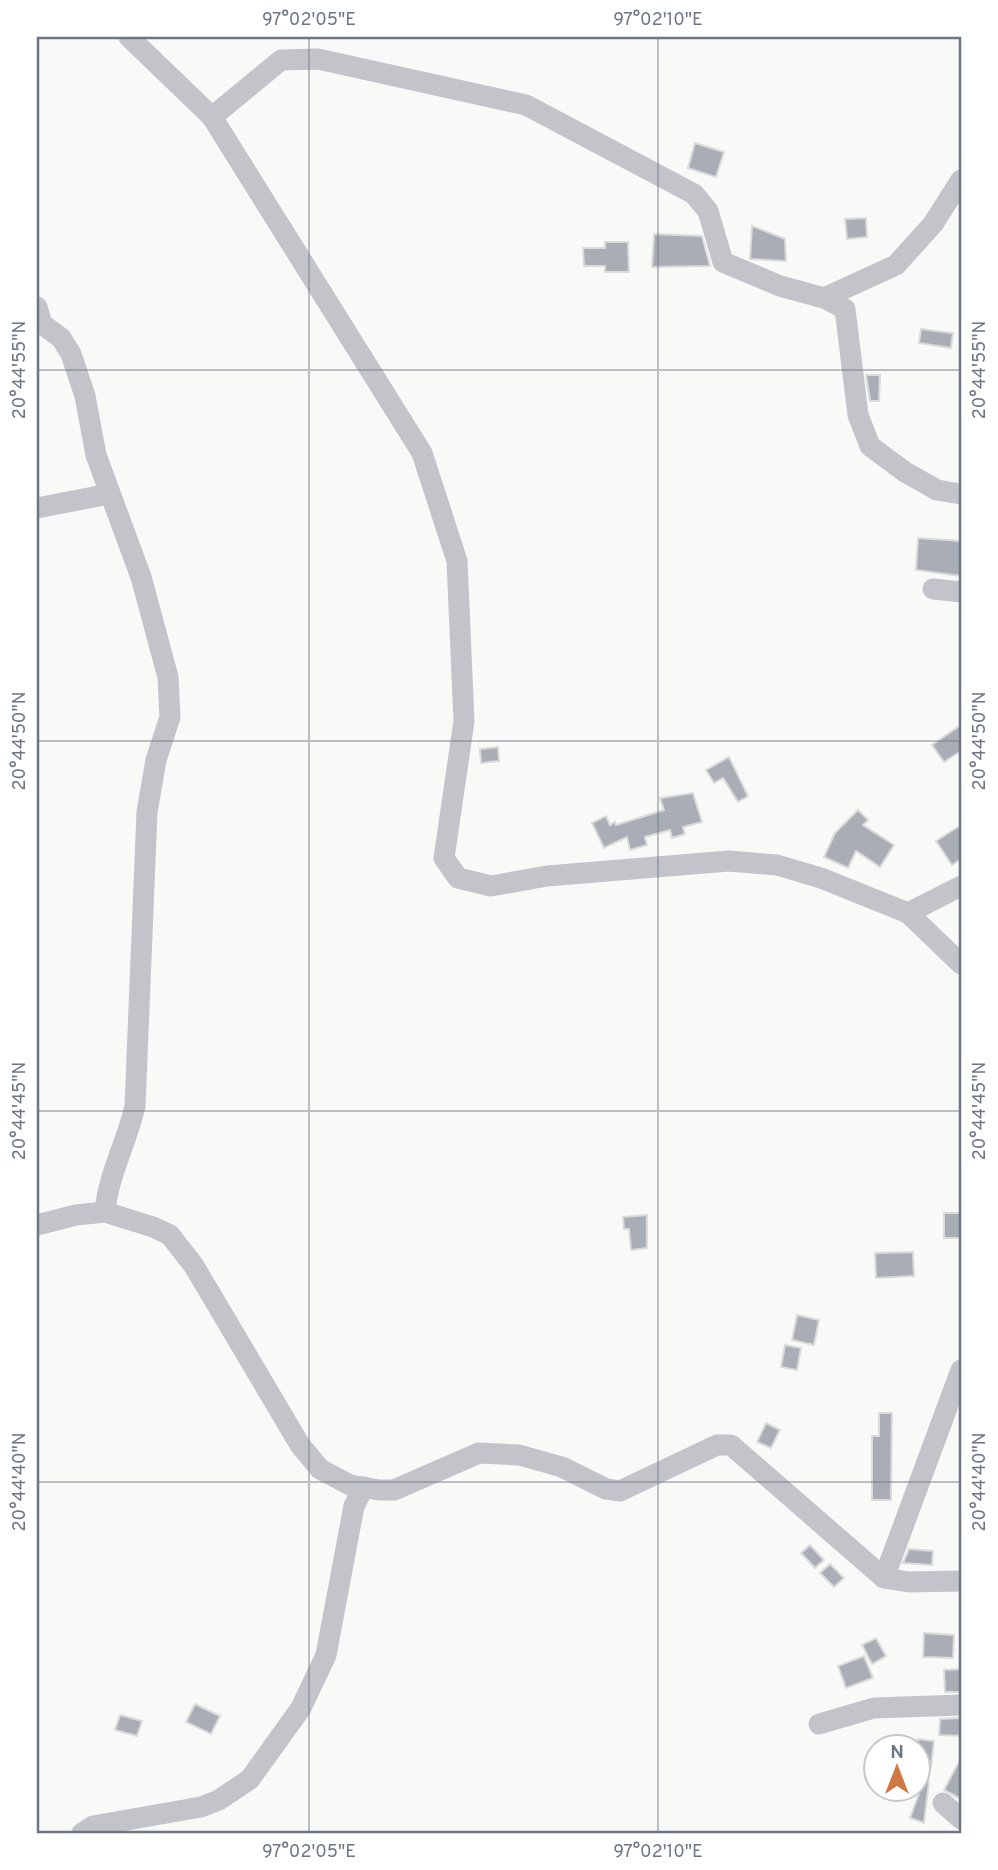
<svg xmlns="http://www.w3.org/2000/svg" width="998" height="1870" font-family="Overpass,sans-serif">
  <rect width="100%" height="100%" fill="#f9f9f8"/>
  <g fill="#a9aeb6" stroke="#dbdbda" stroke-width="2">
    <polygon points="695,143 724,152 716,177 688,168"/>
    <polygon points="866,218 867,237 847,239 845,219"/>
    <polygon points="752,226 785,239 786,261 750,259"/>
    <polygon points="654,234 702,236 710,266 652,267"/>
    <polygon points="605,242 628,242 629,272 605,272 605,266 584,266 583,248 605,248"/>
    <polygon points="921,329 953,333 951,348 919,343"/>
    <polygon points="866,375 880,375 879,401 870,401"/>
    <polygon points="918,538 961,541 961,576 916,570"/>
    <polygon points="961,725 961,751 944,762 932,745"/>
    <polygon points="498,747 499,761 481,763 480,749"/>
    <polygon points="729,757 748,796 738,802 723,778 714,783 706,770"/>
    <polygon points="693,793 702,822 683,827 685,834 672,838 670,830 645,837 647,845 630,850 627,837 604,848 592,823 606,816 610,825 615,822 616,825 664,810 660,798"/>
    <polygon points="858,810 868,820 863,825 894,845 880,867 856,851 848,868 824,857 835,833"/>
    <polygon points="961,825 961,859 952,865 936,841"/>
    <rect x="944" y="1213" width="17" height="25"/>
    <polygon points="647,1215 647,1248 631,1250 629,1229 624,1229 623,1217"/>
    <polygon points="913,1252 914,1276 876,1278 875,1253"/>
    <polygon points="797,1315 819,1320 814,1345 792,1340"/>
    <polygon points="785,1345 801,1348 797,1370 781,1367"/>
    <polygon points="879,1413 892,1413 891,1500 872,1500 872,1436 879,1436"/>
    <polygon points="766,1423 780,1430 771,1448 757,1442"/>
    <polygon points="810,1545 824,1560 815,1568 801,1553"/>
    <polygon points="909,1549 933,1551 932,1565 903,1563"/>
    <polygon points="830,1564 844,1578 834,1587 820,1573"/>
    <polygon points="924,1633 954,1635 953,1658 923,1657"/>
    <polygon points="876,1638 886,1656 872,1664 862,1645"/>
    <polygon points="864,1656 873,1678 846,1688 838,1666"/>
    <polygon points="961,1669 961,1692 945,1692 944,1670"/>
    <polygon points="195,1704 220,1716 211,1734 186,1722"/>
    <polygon points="120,1715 142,1721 137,1736 115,1730"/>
    <polygon points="961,1718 961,1736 939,1735 940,1719"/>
    <polygon points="918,1739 934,1741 931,1767 918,1766"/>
    <polygon points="961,1758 961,1799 944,1790"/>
    <polygon points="924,1780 929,1782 924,1823 910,1818"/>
  </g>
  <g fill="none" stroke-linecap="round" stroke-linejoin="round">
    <g stroke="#c2c4c9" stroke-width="21">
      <polyline points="129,37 212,117 422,453 457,561 464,721 444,858 458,878 491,886 547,876 729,861 777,865 821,878 908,913 961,964"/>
      <polyline points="212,117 281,60 318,59 526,105 694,194 708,211 723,262 780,286 824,298 845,309 858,415 870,446 905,472 937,490 961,494"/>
      <polyline points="824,298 896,265 933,224 961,180"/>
      <path d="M37,307L42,324L61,338L71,354L85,396L96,455L141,577L168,677L170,717L156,760L147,812L135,1106C127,1142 108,1175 105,1212"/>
      <polyline points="37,508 109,494"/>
      <polyline points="933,589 961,592"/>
      <polyline points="908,913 961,886"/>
      <polyline points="37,1225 76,1215 105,1212 153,1227 170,1235 194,1266 300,1445 320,1469 350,1485 379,1490 394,1490 479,1453 519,1455 562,1467 606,1489 620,1491 717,1445 731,1445 884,1578 909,1582 961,1581"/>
      <polyline points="884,1578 961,1370"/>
      <polyline points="819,1724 874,1708 961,1705"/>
      <polyline points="943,1803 961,1819"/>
      <polyline points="82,1833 93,1826 201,1807 219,1800 250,1779 301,1708 326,1655 354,1506 364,1487"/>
    </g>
  </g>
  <path fill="none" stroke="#6c7685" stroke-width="2" stroke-opacity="0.45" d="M309,37V1833M658,37V1833M37,370H961M37,741H961M37,1111H961M37,1482H961"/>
  <rect width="998" height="1870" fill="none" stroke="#ffffff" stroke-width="77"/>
  <g transform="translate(897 1768)"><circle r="33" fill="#ffffff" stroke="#c4c8ce" stroke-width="2"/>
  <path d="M0-5L12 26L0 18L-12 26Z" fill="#d07841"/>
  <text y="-10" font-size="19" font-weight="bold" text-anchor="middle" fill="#6c7685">N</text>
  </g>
  <rect x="38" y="38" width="922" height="1794" fill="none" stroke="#6c7685" stroke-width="2.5"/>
  <g font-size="18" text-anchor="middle" fill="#6c7685">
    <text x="309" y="25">97°02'05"E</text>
    <text x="658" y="25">97°02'10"E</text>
    <text transform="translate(19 370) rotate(-90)" y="6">20°44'55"N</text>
    <text transform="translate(979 370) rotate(-90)" y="6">20°44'55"N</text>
    <text transform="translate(19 741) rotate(-90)" y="6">20°44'50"N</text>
    <text transform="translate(979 741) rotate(-90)" y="6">20°44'50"N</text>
    <text transform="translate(19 1111) rotate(-90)" y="6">20°44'45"N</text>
    <text transform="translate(979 1111) rotate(-90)" y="6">20°44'45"N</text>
    <text transform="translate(19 1482) rotate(-90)" y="6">20°44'40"N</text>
    <text transform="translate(979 1482) rotate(-90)" y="6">20°44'40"N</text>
    <text x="309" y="1857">97°02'05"E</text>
    <text x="658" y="1857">97°02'10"E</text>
  </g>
</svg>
